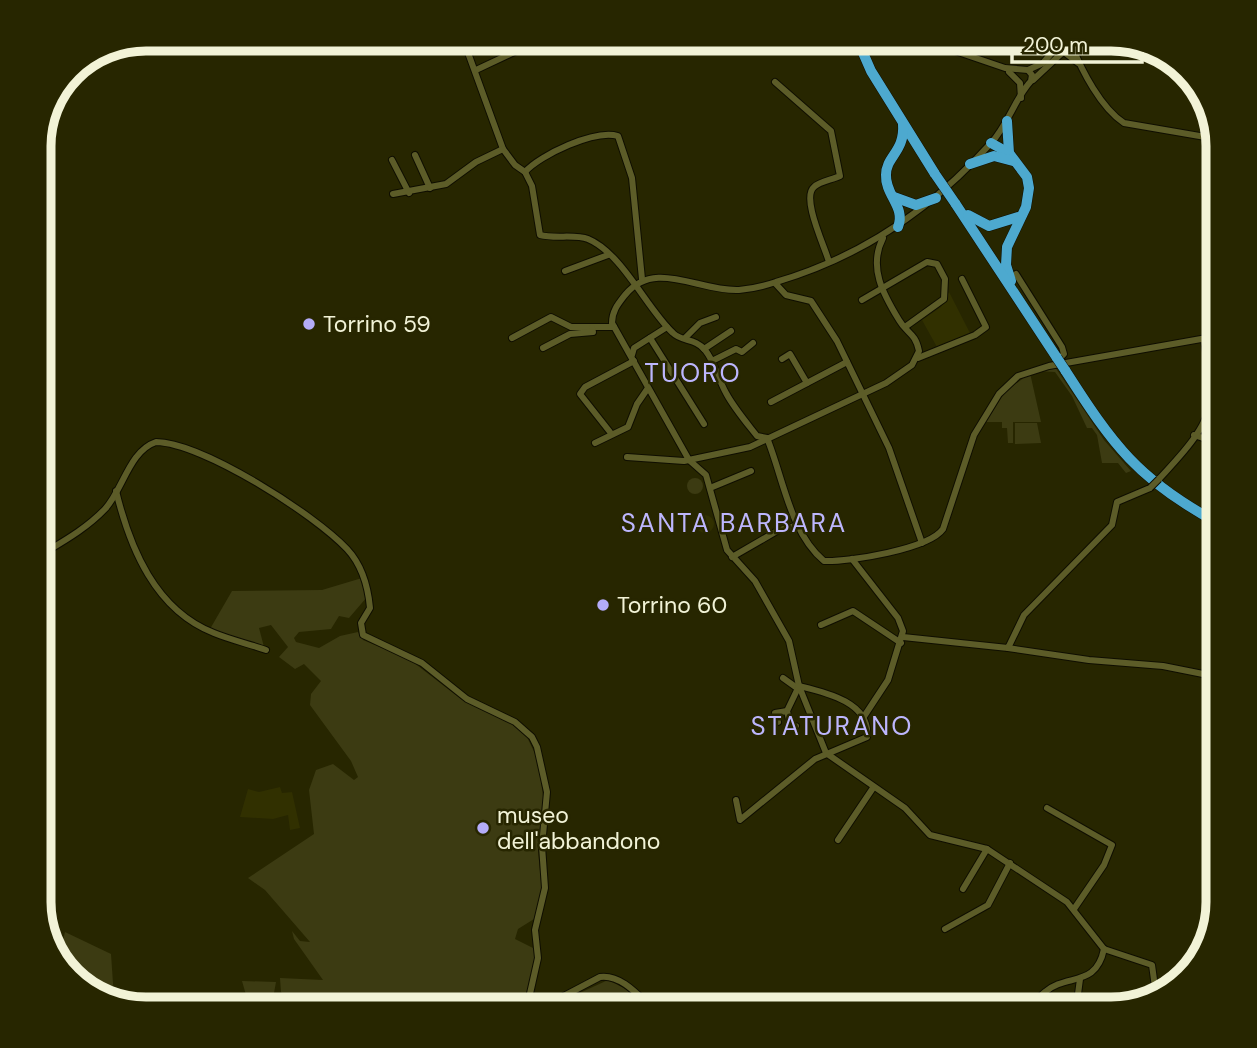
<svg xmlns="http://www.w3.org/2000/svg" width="1257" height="1048" font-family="'DM Sans',sans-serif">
  <rect width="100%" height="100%" fill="#272600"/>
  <g fill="#313000">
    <polygon points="949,292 970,333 937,347 922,320 941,307"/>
    <circle cx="705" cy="524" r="9"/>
    <polygon points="280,787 282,793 292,792 300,828 290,830 288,815 273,819 240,817 248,789 259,792"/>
  </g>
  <g fill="#3c3b12">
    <polygon points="1024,39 1053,39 1053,40 1043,57 1016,47"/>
    <polygon points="1055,367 1104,440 1131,471 1126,473 1118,463 1102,463 1097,435 1092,428 1087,428 1072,396 1055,372 1037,371"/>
    <polygon points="1030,373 1041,422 1013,422 1013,443 1008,443 1007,428 1002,428 1002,422 986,422 1005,392"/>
    <polygon points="1015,423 1037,423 1041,443 1015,444"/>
    <circle cx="695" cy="486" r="8"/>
    <polygon points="362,578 367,597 349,618 339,616 331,629 299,632 294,638 296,642 319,648 340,636 358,632 363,640 409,659 461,699 507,720 527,737 538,760 544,803 538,851 542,891 534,919 518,929 515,939 535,949 535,961 524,1004 527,1009 250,1009 242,981 276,982 274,993 284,1008 286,1000 281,992 280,978 323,980 294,939 292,931 300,941 310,942 265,890 248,878 314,834 309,790 316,770 333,764 354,780 358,777 351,761 310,705 311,694 321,681 304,664 295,669 279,657 288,647 271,625 259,628 264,647 210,629 232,591 322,590"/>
    <polygon points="65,932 111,954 114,998 75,983 60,952"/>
    <polygon points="608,980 626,989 649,1009 545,1009"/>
  </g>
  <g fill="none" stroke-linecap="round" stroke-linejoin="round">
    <defs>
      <g id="minor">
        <path d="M463,39L503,149L515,165L525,172L532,186L540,235C555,239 575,234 588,239C622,253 647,309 673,333C682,342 695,338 705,350C715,362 718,379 726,393C734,408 746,422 757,436L767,438"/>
        <path d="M920,39L1005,68L1028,70L1032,75L1031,81C1015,98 1008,125 991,143C932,209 861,257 776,282C764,286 751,289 739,290C699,292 655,258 625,295C618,304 612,311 612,323L689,460L706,475L727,550L755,581L789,641L799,686L826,753L905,808L930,835L987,849L1067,902L1104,949"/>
        <polyline points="1012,44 1017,39"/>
        <path d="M1072,46C1082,71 1101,108 1124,123L1217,139"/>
        <polyline points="1065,52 1072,46 1065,39 1059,43 1059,48 1078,63"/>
        <polyline points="476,70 542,39"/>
        <polyline points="1028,70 1043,63 1059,44"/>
        <polyline points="1009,72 1020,83 1021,98"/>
        <polyline points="1033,80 1064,51"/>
        <path d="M775,82L831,131L840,176C832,180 820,181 814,187C801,198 825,247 829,262"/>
        <polyline points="415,155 430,188"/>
        <polyline points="392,160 409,193"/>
        <path d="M525,172C540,155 595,129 618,136L632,178L642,279"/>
        <polyline points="393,194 446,184 476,162 503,149"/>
        <polyline points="565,271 608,255"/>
        <polyline points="1016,274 1062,347 1064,354 1057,361"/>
        <polyline points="775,283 786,295 811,301 837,341 889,448 922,543"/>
        <polyline points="862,300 927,262 937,264 945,279 944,299 905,327"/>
        <polyline points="512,338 551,317 571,327 614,327"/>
        <polyline points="650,338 704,424"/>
        <polyline points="685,338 700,323 716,317"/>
        <polyline points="543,348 570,334 593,332 592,328"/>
        <polyline points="704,349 731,331"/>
        <polyline points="632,355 634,348 667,327"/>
        <polyline points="918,358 975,335 986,327 962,279"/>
        <polyline points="782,359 790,354 807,383"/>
        <polyline points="712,361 736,349 742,352 753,343"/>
        <polyline points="771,402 847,362"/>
        <polyline points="610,432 580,394 585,387 634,361"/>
        <polyline points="1194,435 1218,443"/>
        <path d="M767,438C783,477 790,533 824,561C849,562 929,549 943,529L974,435L999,394L1018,376L1049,366L1218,336"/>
        <polyline points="595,443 628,427 637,404 648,388"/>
        <path d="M627,457L684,461L750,447L886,383L912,365L919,351C915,332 907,334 899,320C883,294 868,267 883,238"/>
        <path d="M1159,479C1179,457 1211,426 1211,395C1212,377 1206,357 1204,339"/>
        <polyline points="710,488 751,471"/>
        <path d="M116,491C130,548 155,610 214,633C231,640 249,644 266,650"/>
        <path d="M39,556C62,542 86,529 105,509C123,490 129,451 156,442C203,443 314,514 347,549C362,565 368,586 370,608L361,623L363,635L422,663L467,699L515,722L532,737L537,747L547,792L542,846L545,888L535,930L538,958L529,998L531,1006L541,1008L600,977C621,974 639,996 653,1009"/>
        <polyline points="732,557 777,531 799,525"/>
        <polyline points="852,559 898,618 903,631 888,680 863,718"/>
        <polyline points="821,625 853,611 901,643"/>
        <polyline points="903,637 1008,648 1024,615 1112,525 1117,502 1150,488"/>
        <polyline points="1008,648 1089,660 1163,666 1218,677"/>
        <polyline points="783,678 797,688"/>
        <polyline points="778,722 775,713 787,711"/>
        <path d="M736,800L740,820L815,759L867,737C871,702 824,692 799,686L787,711L790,724L796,726"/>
        <polyline points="1047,808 1112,845 1104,865 1074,909"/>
        <polyline points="838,840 873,788"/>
        <polyline points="963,889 987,849"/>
        <polyline points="945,929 988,905 1010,863"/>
        <polyline points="1104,949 1152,965 1155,987 1164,993"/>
        <path d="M1031,1009C1036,1004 1039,996 1045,992C1067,973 1096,988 1104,949"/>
        <polyline points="1076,1009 1080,979"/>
      </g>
      <g id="highway">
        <polyline points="857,39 871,71 935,174"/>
        <polyline points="1007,121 1009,153 1027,177 1029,188 1026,207 1007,247 1006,265 1011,281"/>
        <polyline points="991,143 1009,153"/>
        <polyline points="970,164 994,156 1013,161"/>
        <polyline points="894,197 916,205 936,198"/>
        <polyline points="955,203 1057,358"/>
        <polyline points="968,215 989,226 1018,217"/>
        <path d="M898,227C906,207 885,195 886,175C886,156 905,152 903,124"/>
        <path d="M1065,370C1113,445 1138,480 1218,523"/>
      </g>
    </defs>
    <use href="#minor" stroke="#0f0e00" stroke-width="8"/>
    <use href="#highway" stroke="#0f0e00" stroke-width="11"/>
    <use href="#minor" stroke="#5c5c28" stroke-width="6"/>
    <use href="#highway" stroke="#4da9cf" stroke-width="10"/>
    <defs>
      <polyline id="minor-bridge" points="1150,488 1159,479"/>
      <g id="highway-bridge">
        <polyline points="935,174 955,203"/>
        <polyline points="1057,358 1065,370"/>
      </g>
    </defs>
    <use href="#minor-bridge" stroke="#0f0e00" stroke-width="8" stroke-linecap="butt"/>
    <use href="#highway-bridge" stroke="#0f0e00" stroke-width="11" stroke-linecap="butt"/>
    <use href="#minor-bridge" stroke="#5c5c28" stroke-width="6"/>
    <use href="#highway-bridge" stroke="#4da9cf" stroke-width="10"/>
  </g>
  <g fill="#b4acf9" stroke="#272600" stroke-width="2.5">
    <circle cx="309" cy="324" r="7"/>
    <circle cx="603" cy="605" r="7"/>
    <circle cx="483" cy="828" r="7"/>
  </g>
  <g text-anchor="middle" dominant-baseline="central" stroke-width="5" stroke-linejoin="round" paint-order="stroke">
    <g font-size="23" fill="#f2f3d7" stroke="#272600" text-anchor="start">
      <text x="323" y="324">Torrino 59</text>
      <text x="617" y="605">Torrino 60</text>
      <text x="497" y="815">museo<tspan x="497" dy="26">dell'abbandono</tspan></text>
    </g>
    <g font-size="26" letter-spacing="2" fill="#bdb6fd" stroke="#272600">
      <text x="693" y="373">TUORO</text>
      <text x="734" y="523">SANTA BARBARA</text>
      <text x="832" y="726">STATURANO</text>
    </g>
  </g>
  <path d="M0 0H1257V1048H0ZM146 51H1111A95 95 0 0 1 1206 146V902A95 95 0 0 1 1111 997H146A95 95 0 0 1 51 902V146A95 95 0 0 1 146 51Z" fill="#272600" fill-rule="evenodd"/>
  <path fill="none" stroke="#f2f3d7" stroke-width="9" d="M146 51H1111A95 95 0 0 1 1206 146V902A95 95 0 0 1 1111 997H146A95 95 0 0 1 51 902V146A95 95 0 0 1 146 51Z"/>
  <path d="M1012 52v10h130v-10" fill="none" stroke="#f2f3d7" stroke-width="3.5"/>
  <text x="1023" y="52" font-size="21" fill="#f2f3d7" stroke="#272600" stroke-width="5" paint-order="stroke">200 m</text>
</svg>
